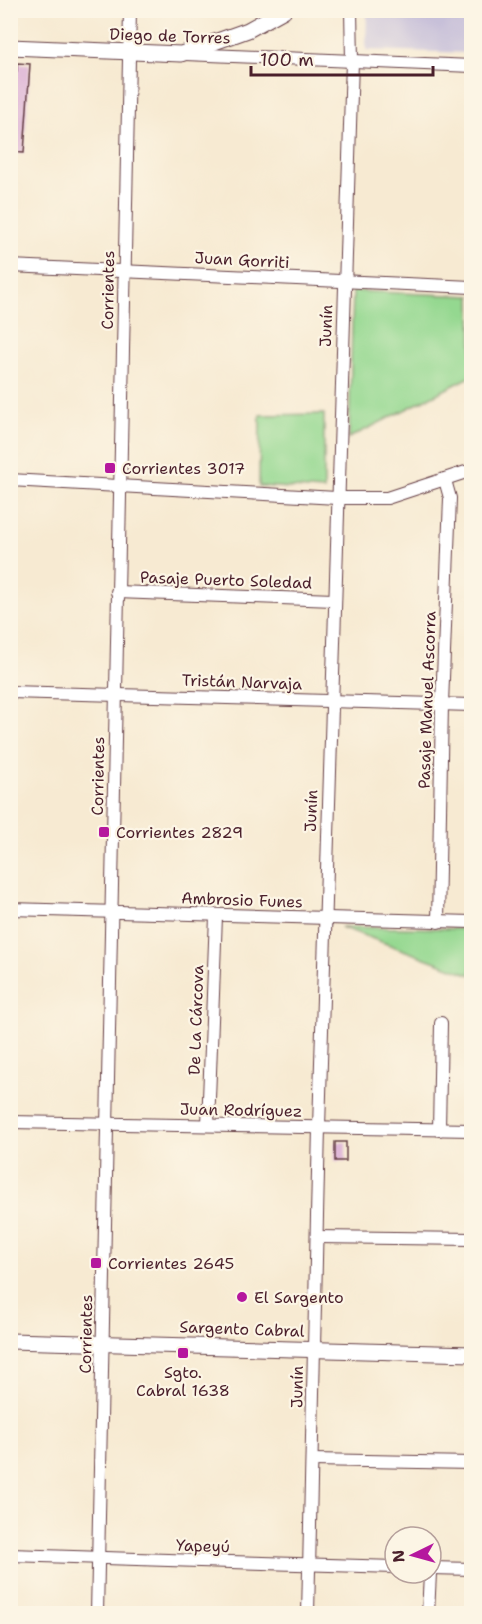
<svg xmlns="http://www.w3.org/2000/svg" width="482" height="1624" font-family="'Shantell Sans',sans-serif">
  <rect width="100%" height="100%" fill="#fcf5e5"/>
  <filter id="ink" filterUnits="userSpaceOnUse"><feTurbulence type="fractalNoise" baseFrequency=".0167" numOctaves="2"/><feDisplacementMap in="SourceGraphic" scale="12" xChannelSelector="R" yChannelSelector="G"/><feConvolveMatrix kernelMatrix="1 2 1 2 8 2 1 2 1" color-interpolation-filters="sRGB"/></filter>
  <filter id="wash" filterUnits="userSpaceOnUse"><feTurbulence type="fractalNoise" baseFrequency=".008" numOctaves="4" result="noise"/><feDisplacementMap in="SourceGraphic" scale="24" xChannelSelector="R" yChannelSelector="G"/><feGaussianBlur stdDeviation="1.35" result="paint"/><feColorMatrix in="noise" values="0 0 0 0 0 0 0 0 0 0 0 0 0 0 0 0 0 1.4 0 .05"/><feComposite in="paint" operator="in"/></filter>
  <g filter="url(#wash)">
    <rect width="100%" height="100%" fill="#f7ead2"/>
    <polygon fill="#c7c0d9" points="367,11 471,11 471,53 366,50"/>
    <g fill="#94d890" stroke="#6f7c5e" stroke-width="1.5">
      <polygon points="353,291 471,296 472,376 349,438"/>
      <polygon points="324,414 324,490 259,486 260,415"/>
      <polygon points="341,927 471,929 471,975"/>
    </g>
    <g id="blocks">
      <g fill="#dbafd6">
        <polygon points="17,63 30,64 24,153 10,152 10,70 17,71"/>
        <rect x="335" y="1142" width="11" height="19"/>
      </g>
    </g>
  </g>
  <g filter="url(#ink)">
    <use href="#blocks" fill-opacity="0" stroke="#643d44" stroke-width="1.5"/>
    <g fill="none" stroke-linecap="round" stroke-linejoin="round">
      <defs>
        <g id="minor">
          <polyline points="185,54 472,66"/>
          <polyline points="10,266 472,287"/>
          <polyline points="10,480 337,498 387,498 472,470"/>
          <polyline points="117,592 334,600"/>
          <polyline points="10,692 472,705"/>
          <polyline points="10,909 472,922"/>
          <polyline points="438,922 442,704 450,498 445,480"/>
          <polyline points="10,1122 472,1130"/>
          <polyline points="208,1125 216,916"/>
          <polyline points="439,1130 441,1023"/>
          <polyline points="317,1237 472,1239"/>
          <polyline points="312,1460 472,1463"/>
          <polyline points="10,1555 395,1567"/>
          <polyline points="431,1568 472,1569"/>
          <polyline points="97,1614 130,10"/>
          <polyline points="308,1614 319,1127 352,61 351,10"/>
          <polyline points="428,1614 430,1573"/>
        </g>
        <g id="tertiary">
          <polyline points="10,47 181,54 248,30 284,10"/>
          <polyline points="10,1341 472,1354"/>
        </g>
      </defs>
      <use href="#minor" stroke="#643d44" stroke-width="14"/>
      <use href="#tertiary" stroke="#643d44" stroke-width="17"/>
      <use href="#minor" stroke="#fff" stroke-width="12"/>
      <use href="#tertiary" stroke="#fff" stroke-width="15"/>
    </g>
  </g>
  <g fill="#b5179e" stroke="#fcf5e5" stroke-width="2">
    <rect x="104" y="462" width="12" height="12" rx="3"/>
    <rect x="98" y="826" width="12" height="12" rx="3"/>
    <rect x="90" y="1257" width="12" height="12" rx="3"/>
    <circle cx="242" cy="1297" r="6"/>
    <rect x="177" y="1347" width="12" height="12" rx="3"/>
  </g>
  <g text-anchor="middle" dominant-baseline="central" stroke-width="4.5" stroke-linejoin="round" paint-order="stroke">
    <g font-size="16" fill="#4a1f2b" stroke="#fcf5e5">
      <text transform="translate(170 36) rotate(2)">Diego de Torres</text>
      <text transform="translate(242 260) rotate(3)">Juan Gorriti</text>
      <text transform="translate(108 290) rotate(-89)">Corrientes</text>
      <text transform="translate(326 326) rotate(-88)">Junín</text>
      <text transform="translate(226 580) rotate(2)">Pasaje Puerto Soledad</text>
      <text transform="translate(242 682) rotate(2)">Tristán Narvaja</text>
      <text transform="translate(427 700) rotate(-88)">Pasaje Manuel Ascorra</text>
      <text transform="translate(98 776) rotate(-89)">Corrientes</text>
      <text transform="translate(311 811) rotate(-88)">Junín</text>
      <text transform="translate(242 900) rotate(2)">Ambrosio Funes</text>
      <text transform="translate(196 1020) rotate(-88)">De La Cárcova</text>
      <text transform="translate(241 1110) rotate(1)">Juan Rodríguez</text>
      <text transform="translate(242 1329) rotate(2)">Sargento Cabral</text>
      <text transform="translate(86 1334) rotate(-89)">Corrientes</text>
      <text transform="translate(297 1387) rotate(-89)">Junín</text>
      <text transform="translate(203 1546) rotate(2)">Yapeyú</text>
    </g>
    <g font-size="16" fill="#4a1f2b" stroke="#fcf5e5" text-anchor="start">
      <text x="122" y="468">Corrientes 3017</text>
      <text x="116" y="832">Corrientes 2829</text>
      <text x="108" y="1263">Corrientes 2645</text>
      <text x="254" y="1297">El Sargento</text>
      <text x="183" y="1372" text-anchor="middle">Sgto.<tspan x="183" dy="18">Cabral 1638</tspan></text>
    </g>
  </g>
  <rect width="482" height="1624" fill="none" stroke="#fcf5e5" stroke-width="36"/>
  <g transform="translate(413 1555) rotate(265)"><circle r="28" fill="#fcf5e5" stroke="#b59f9b" stroke-width="1.5"/>
  <path d="M0-4.5L10 22L0 15L-10 22Z" fill="#b5179e"/>
  <text y="-9" font-size="16" font-weight="bold" text-anchor="middle" fill="#4a1f2b">N</text>
  </g>
  <path d="M251 66v9h182v-9" fill="none" stroke="#4a1f2b" stroke-width="3"/>
  <text x="260" y="66" font-size="18" fill="#4a1f2b" stroke="#fcf5e5" stroke-width="4.5" paint-order="stroke">100 m</text>
</svg>
